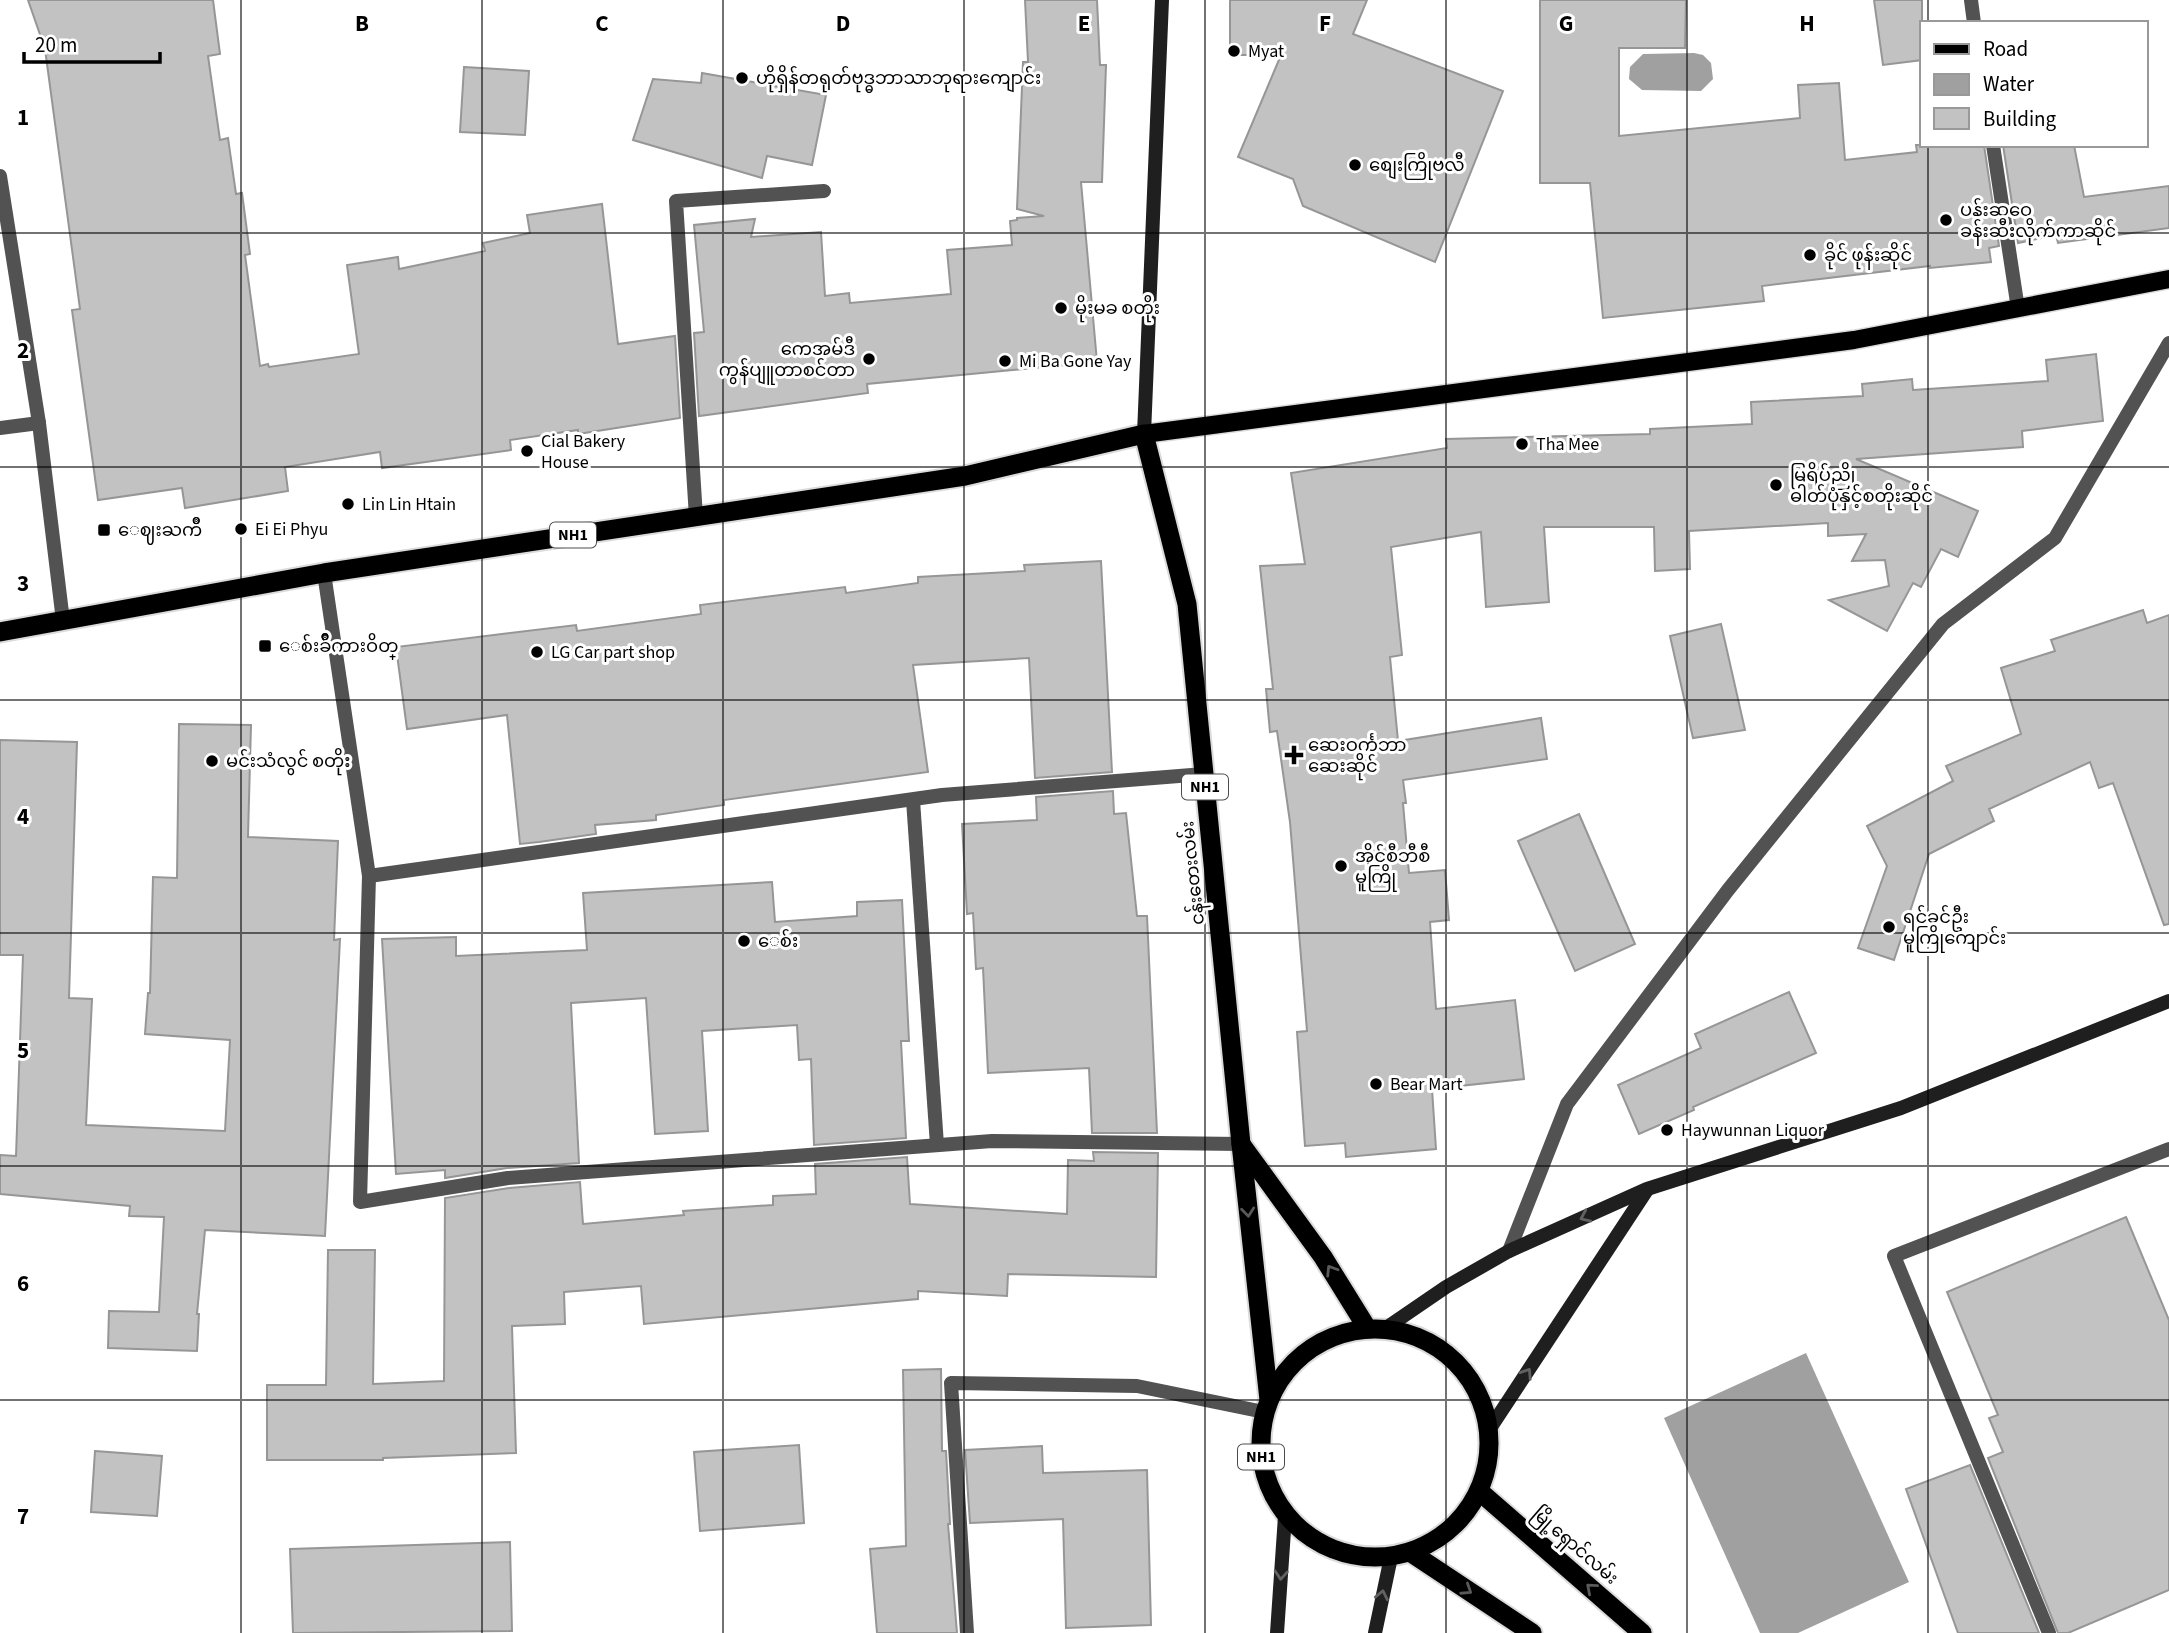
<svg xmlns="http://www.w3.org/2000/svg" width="2169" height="1633" font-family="'Source Sans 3','Noto Sans Myanmar',sans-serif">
  <rect width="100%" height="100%" fill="#fff"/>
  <g fill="#a0a0a0">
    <polygon points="1694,53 1703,55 1711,63 1713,79 1701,91 1642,90 1629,79 1630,67 1643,54"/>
    <polygon points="1806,1353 1909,1582 1798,1633 1760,1633 1664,1418"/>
  </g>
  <g fill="#c2c2c2" stroke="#969696" stroke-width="2">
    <polygon points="28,0 213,0 220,54 208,56 220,140 228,138 236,194 242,193 250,254 245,255 260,366 268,364 269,367 359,354 347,265 398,257 399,269 485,251 483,243 530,233 527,215 602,204 618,344 675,336 680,418 578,434 578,430 510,440 511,450 382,468 380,452 285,467 288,491 185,508 182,488 98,500 72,310 80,309 45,49"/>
    <polygon points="1025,0 1097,0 1100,65 1106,65 1102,182 1081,182 1097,362 867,384 868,393 699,416 694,333 704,332 694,225 755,219 751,237 821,232 825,296 849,293 850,303 951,294 947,250 1012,245 1010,221 1017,220 1017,218 1044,216 1017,209 1023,62 1028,62"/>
    <polygon points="1230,0 1367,0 1353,34 1503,91 1435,262 1303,206 1293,179 1238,157 1281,55 1230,55"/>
    <polygon points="1540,0 1686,0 1685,48 1619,48 1619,136 1800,118 1798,85 1839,83 1845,160 1917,152 1916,145 1984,145 1999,246 1989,248 1991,262 1930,268 1930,266 1762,286 1764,301 1603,318 1590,183 1540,183"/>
    <polygon points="1874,0 1922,0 1922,60 1883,65"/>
    <polygon points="464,67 529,71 525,135 460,132"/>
    <polygon points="702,73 826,95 812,165 767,156 762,178 633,140 653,79 701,83"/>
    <polygon points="2003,145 2074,145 2084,197 2169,186 2169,228 2058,243 2056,235 2018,243"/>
    <polygon points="2096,354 2103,421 2022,431 2023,447 1856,459 1978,511 1958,557 1941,549 1921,587 1913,583 1887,631 1829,600 1889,586 1885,560 1852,561 1866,534 1828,536 1828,523 1689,531 1690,569 1655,571 1654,527 1544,527 1549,602 1486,607 1481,532 1391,547 1402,655 1390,657 1398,741 1541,718 1547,759 1403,780 1406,803 1403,803 1409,873 1445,870 1449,920 1430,922 1436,1009 1515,1000 1524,1079 1432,1089 1436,1149 1346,1157 1345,1143 1305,1146 1297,1032 1307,1031 1290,822 1277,731 1270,732 1266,689 1273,689 1260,566 1305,564 1291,473 1447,448 1446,439 1650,434 1650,429 1752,424 1751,402 1863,396 1862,384 1912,379 1913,390 2048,381 2046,360"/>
    <polygon points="1101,561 1112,772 1035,778 1029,658 913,665 928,772 724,800 724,805 656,815 656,820 595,825 596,834 539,842 520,844 507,715 407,729 396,647 576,625 577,631 701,614 700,605 845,587 846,593 918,583 918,577 1025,571 1024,565"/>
    <polygon points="2143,610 2147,623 2169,615 2169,924 2164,925 2113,783 2099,788 2090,762 1989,809 1994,821 1929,854 1894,960 1858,948 1887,866 1867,826 1953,781 1946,766 2021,734 2001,668 2055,651 2051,640"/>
    <polygon points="1721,624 1745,730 1693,738 1670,636"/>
    <polygon points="179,724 251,725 248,837 338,841 334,940 340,939 325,1236 205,1230 197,1314 199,1314 197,1351 108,1348 109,1311 159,1312 164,1217 129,1216 130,1206 0,1194 0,1155 16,1156 23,955 0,955 0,740 77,742 69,998 92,999 86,1125 225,1131 230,1040 145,1034 148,993 150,993 153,877 177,878"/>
    <polygon points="1113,791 1114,814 1126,813 1137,916 1147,916 1157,1133 1092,1133 1089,1068 988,1073 983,968 976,969 973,913 967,914 962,824 1037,820 1036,797"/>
    <polygon points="1579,814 1635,944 1575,971 1518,841"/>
    <polygon points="772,882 775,922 857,916 857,902 902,900 909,1041 901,1041 906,1138 814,1145 811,1059 799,1060 797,1025 702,1031 708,1131 655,1134 646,998 571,1003 579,1163 507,1168 445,1178 445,1170 396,1174 382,939 456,937 456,956 587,950 583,893"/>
    <polygon points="1789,992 1816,1053 1693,1107 1694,1110 1639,1134 1618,1085 1701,1048 1695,1034"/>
    <polygon points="1093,1152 1158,1153 1156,1277 1008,1274 1007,1296 918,1291 918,1299 644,1324 641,1286 564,1292 565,1324 512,1326 516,1453 383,1458 383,1460 267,1460 267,1385 326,1385 328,1250 375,1250 373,1384 444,1381 445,1198 509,1188 580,1182 583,1224 684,1215 683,1211 773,1205 773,1196 816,1194 815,1164 907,1157 910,1204 1067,1214 1068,1160 1094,1161"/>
    <polygon points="2126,1217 2169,1320 2169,1590 2068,1633 2058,1633 1988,1458 2003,1452 1989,1418 1998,1415 1947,1292"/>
    <polygon points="941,1369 942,1451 946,1451 950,1524 948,1524 957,1633 877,1633 870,1549 906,1546 903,1370"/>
    <polygon points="799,1445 804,1523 700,1531 694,1452"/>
    <polygon points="1042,1446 1043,1473 1147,1470 1151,1625 1066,1628 1063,1519 970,1523 965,1450"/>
    <polygon points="95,1451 162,1456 157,1516 91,1512"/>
    <polygon points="1970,1465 2039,1633 1958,1633 1906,1489"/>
    <polygon points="510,1542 512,1631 293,1633 290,1549"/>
  </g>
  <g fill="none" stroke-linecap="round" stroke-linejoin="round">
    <defs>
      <polyline id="primary" points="1144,434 1854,340 2169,279"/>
      <g id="trunk">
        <polyline points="0,632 324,573 965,476 1144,434 1187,604 1241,1144 1269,1400"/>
        <polyline points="1241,1144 1323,1257 1367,1328"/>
        <circle cx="1375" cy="1443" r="114"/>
        <polyline points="1479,1491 1642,1633"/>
        <polyline points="1410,1552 1532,1633"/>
      </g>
    </defs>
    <use href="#primary" stroke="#dbdbdb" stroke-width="21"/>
    <use href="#trunk" stroke="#dbdbdb" stroke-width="23"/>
    <g stroke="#525252" stroke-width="14">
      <polyline points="0,428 39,423"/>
      <polyline points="696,517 676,201 824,191"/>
      <polyline points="324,573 369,876 360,1202 508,1178 992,1141 1241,1144"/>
      <polyline points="913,800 937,1145"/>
      <polyline points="369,876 942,795 1204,774"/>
      <polyline points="967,1633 951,1383 1137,1386 1264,1412"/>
      <polyline points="2049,1633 1894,1256 2169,1149"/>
    </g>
    <g stroke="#525252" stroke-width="14">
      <polyline points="1971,0 1974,23"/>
      <polyline points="1993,145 2018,309"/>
      <polyline points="0,176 39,423 63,621"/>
      <polyline points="1509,1251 1567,1104 1728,890 1943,624 2055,538 2169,343"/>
    </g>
    <g stroke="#1f1f1f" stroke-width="14">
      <polyline points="1144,434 1162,0"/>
      <polyline points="1386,1328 1446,1287 1509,1251 1647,1189 1901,1108 2169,1001"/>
      <polyline points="1489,1430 1647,1190"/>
      <polyline points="1277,1633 1285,1516"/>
      <polyline points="1375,1633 1391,1557"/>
    </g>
    <use href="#primary" stroke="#000" stroke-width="18"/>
    <use href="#trunk" stroke="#000" stroke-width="19"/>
  </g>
  <defs><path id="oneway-chevron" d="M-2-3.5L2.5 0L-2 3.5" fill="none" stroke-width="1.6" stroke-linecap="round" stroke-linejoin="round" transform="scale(1.75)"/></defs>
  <g stroke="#595959">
    <use href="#oneway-chevron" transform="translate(1248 1212) rotate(84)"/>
    <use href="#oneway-chevron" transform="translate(1331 1270) rotate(-122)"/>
    <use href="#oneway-chevron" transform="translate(1591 1588) rotate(-139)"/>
    <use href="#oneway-chevron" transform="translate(1467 1590) rotate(33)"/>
  </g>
  <g stroke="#626262">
    <use href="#oneway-chevron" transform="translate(1585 1217) rotate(156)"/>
    <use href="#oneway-chevron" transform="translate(1527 1373) rotate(-57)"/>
    <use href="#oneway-chevron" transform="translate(1281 1575) rotate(94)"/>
    <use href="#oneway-chevron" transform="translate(1382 1595) rotate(-78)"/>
  </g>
  <path fill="none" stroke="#000" stroke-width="2" stroke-opacity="0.55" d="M241,0V1633M482,0V1633M723,0V1633M964,0V1633M1205,0V1633M1446,0V1633M1687,0V1633M1928,0V23M1928,145V1633M0,233H2169M0,467H2169M0,700H2169M0,933H2169M0,1166H2169M0,1400H2169"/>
  <g fill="#000" stroke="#fff" stroke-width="2.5">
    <circle cx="1234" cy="51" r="7"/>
    <circle cx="742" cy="78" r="7"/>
    <circle cx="1355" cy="165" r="7"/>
    <circle cx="1946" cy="220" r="7"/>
    <circle cx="1810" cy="255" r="7"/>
    <circle cx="1061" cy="308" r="7"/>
    <circle cx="869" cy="359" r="7"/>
    <circle cx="1005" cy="361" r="7"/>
    <circle cx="1522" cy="444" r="7"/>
    <circle cx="527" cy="451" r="7"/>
    <circle cx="1776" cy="485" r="7"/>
    <circle cx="348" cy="504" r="7"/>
    <circle cx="241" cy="529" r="7"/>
    <rect x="97" y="523" width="14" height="14" rx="3.5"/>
    <rect x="258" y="639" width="14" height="14" rx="3.5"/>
    <circle cx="537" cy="652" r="7"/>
    <path d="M1290.5 744.5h7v7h7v7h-7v7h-7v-7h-7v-7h7z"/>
    <circle cx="212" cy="761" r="7"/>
    <circle cx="1341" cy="866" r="7"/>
    <circle cx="1889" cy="927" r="7"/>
    <circle cx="744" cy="941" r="7"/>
    <circle cx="1376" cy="1084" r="7"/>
    <circle cx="1667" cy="1130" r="7"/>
  </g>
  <g text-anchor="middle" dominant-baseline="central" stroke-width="6" stroke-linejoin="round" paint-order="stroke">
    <g fill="#fff" stroke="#4c4c4c" stroke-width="2">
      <rect x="550" y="522.5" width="46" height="25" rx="5"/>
      <rect x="1182" y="774.5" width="46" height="25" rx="5"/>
      <rect x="1238" y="1444.5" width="46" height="25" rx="5"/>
    </g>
    <g font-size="16" font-weight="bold" fill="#000">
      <text x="573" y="535">NH1</text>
      <text x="1205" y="787">NH1</text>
      <text x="1261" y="1457">NH1</text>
    </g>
    <g font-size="18" fill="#000" stroke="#fff" text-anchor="start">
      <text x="1248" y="51">Myat</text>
      <text x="756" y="78">ဟိုရှိန်တရုတ်ဗုဒ္ဓဘာသာဘုရားကျောင်း</text>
      <text x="1369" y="165">စျေးကြိုဗလီ</text>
      <text x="1960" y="210">ပန်းဆုဝေ<tspan x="1960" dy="21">ခန်းဆီးလိုက်ကာဆိုင်</tspan></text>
      <text x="1824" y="255">ခိုင် ဖုန်းဆိုင်</text>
      <text x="1075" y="308">မိုးမခ စတိုး</text>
      <text x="855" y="349" text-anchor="end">ကေအမ်ဒီ<tspan x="855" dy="21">ကွန်ပျူတာစင်တာ</tspan></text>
      <text x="1019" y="361">Mi Ba Gone Yay</text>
      <text x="541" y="441">Cial Bakery<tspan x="541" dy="21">House</tspan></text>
      <text x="1536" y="444">Tha Mee</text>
      <text x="1790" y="475">မြရိပ်ညို<tspan x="1790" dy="21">ဓါတ်ပုံနှင့်စတိုးဆိုင်</tspan></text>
      <text x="362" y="504">Lin Lin Htain</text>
      <text x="255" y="529">Ei Ei Phyu</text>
      <text x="118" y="530">ေဈးႀကိဳ</text>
      <text x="279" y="646">ေစ်းခ်ဳိကားဝိတ္</text>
      <text x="551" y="652">LG Car part shop</text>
      <text x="1308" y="745">ဆေးဝင်္ကဘာ<tspan x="1308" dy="21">ဆေးဆိုင်</tspan></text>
      <text x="226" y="761">မင်းသံလွင် စတိုး</text>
      <text x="1355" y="856">အိုင်စီဘီစီ<tspan x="1355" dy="21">မူကြို</tspan></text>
      <text x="1903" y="917">ရင်ခွင်ဦး<tspan x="1903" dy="21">မူကြိုကျောင်း</tspan></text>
      <text x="758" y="941">ေစ်း</text>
      <text x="1390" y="1084">Bear Mart</text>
      <text x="1681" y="1130">Haywunnan Liquor</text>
    </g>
    <g font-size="18" fill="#000" stroke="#fff">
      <text transform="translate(1193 873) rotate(-96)">ငန်းတေးလမ်း</text>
      <text transform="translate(1575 1546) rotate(41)">မြို့ရှောင်လမ်း</text>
    </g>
  </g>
  <g font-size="23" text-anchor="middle" font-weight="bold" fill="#000" stroke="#fff" stroke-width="6" stroke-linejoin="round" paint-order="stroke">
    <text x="362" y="31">B</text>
    <text x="602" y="31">C</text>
    <text x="843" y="31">D</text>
    <text x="1084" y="31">E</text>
    <text x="1325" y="31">F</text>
    <text x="1566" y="31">G</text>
    <text x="1807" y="31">H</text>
    <text x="23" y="125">1</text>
    <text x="23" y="358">2</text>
    <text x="23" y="591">3</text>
    <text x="23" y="824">4</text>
    <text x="23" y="1058">5</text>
    <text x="23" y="1291">6</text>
    <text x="23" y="1524">7</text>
  </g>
  <rect x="1920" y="21" width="228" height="126" fill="#ffffff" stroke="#999999" stroke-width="2"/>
  <rect x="1934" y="44" width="35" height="10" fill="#000000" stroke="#999999" stroke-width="2"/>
  <text x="1983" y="56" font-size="21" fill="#000000">Road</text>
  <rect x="1934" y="74" width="35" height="21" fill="#a0a0a0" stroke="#999999" stroke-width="2"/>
  <text x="1983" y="91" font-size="21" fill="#000000">Water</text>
  <rect x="1934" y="108" width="35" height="21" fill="#c2c2c2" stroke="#999999" stroke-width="2"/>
  <text x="1983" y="126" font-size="21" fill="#000000">Building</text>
  <path d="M24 52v10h136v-10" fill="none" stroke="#000000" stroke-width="3.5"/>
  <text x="35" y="52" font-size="21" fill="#000000" stroke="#ffffff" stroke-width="5" paint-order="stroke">20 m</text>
</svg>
